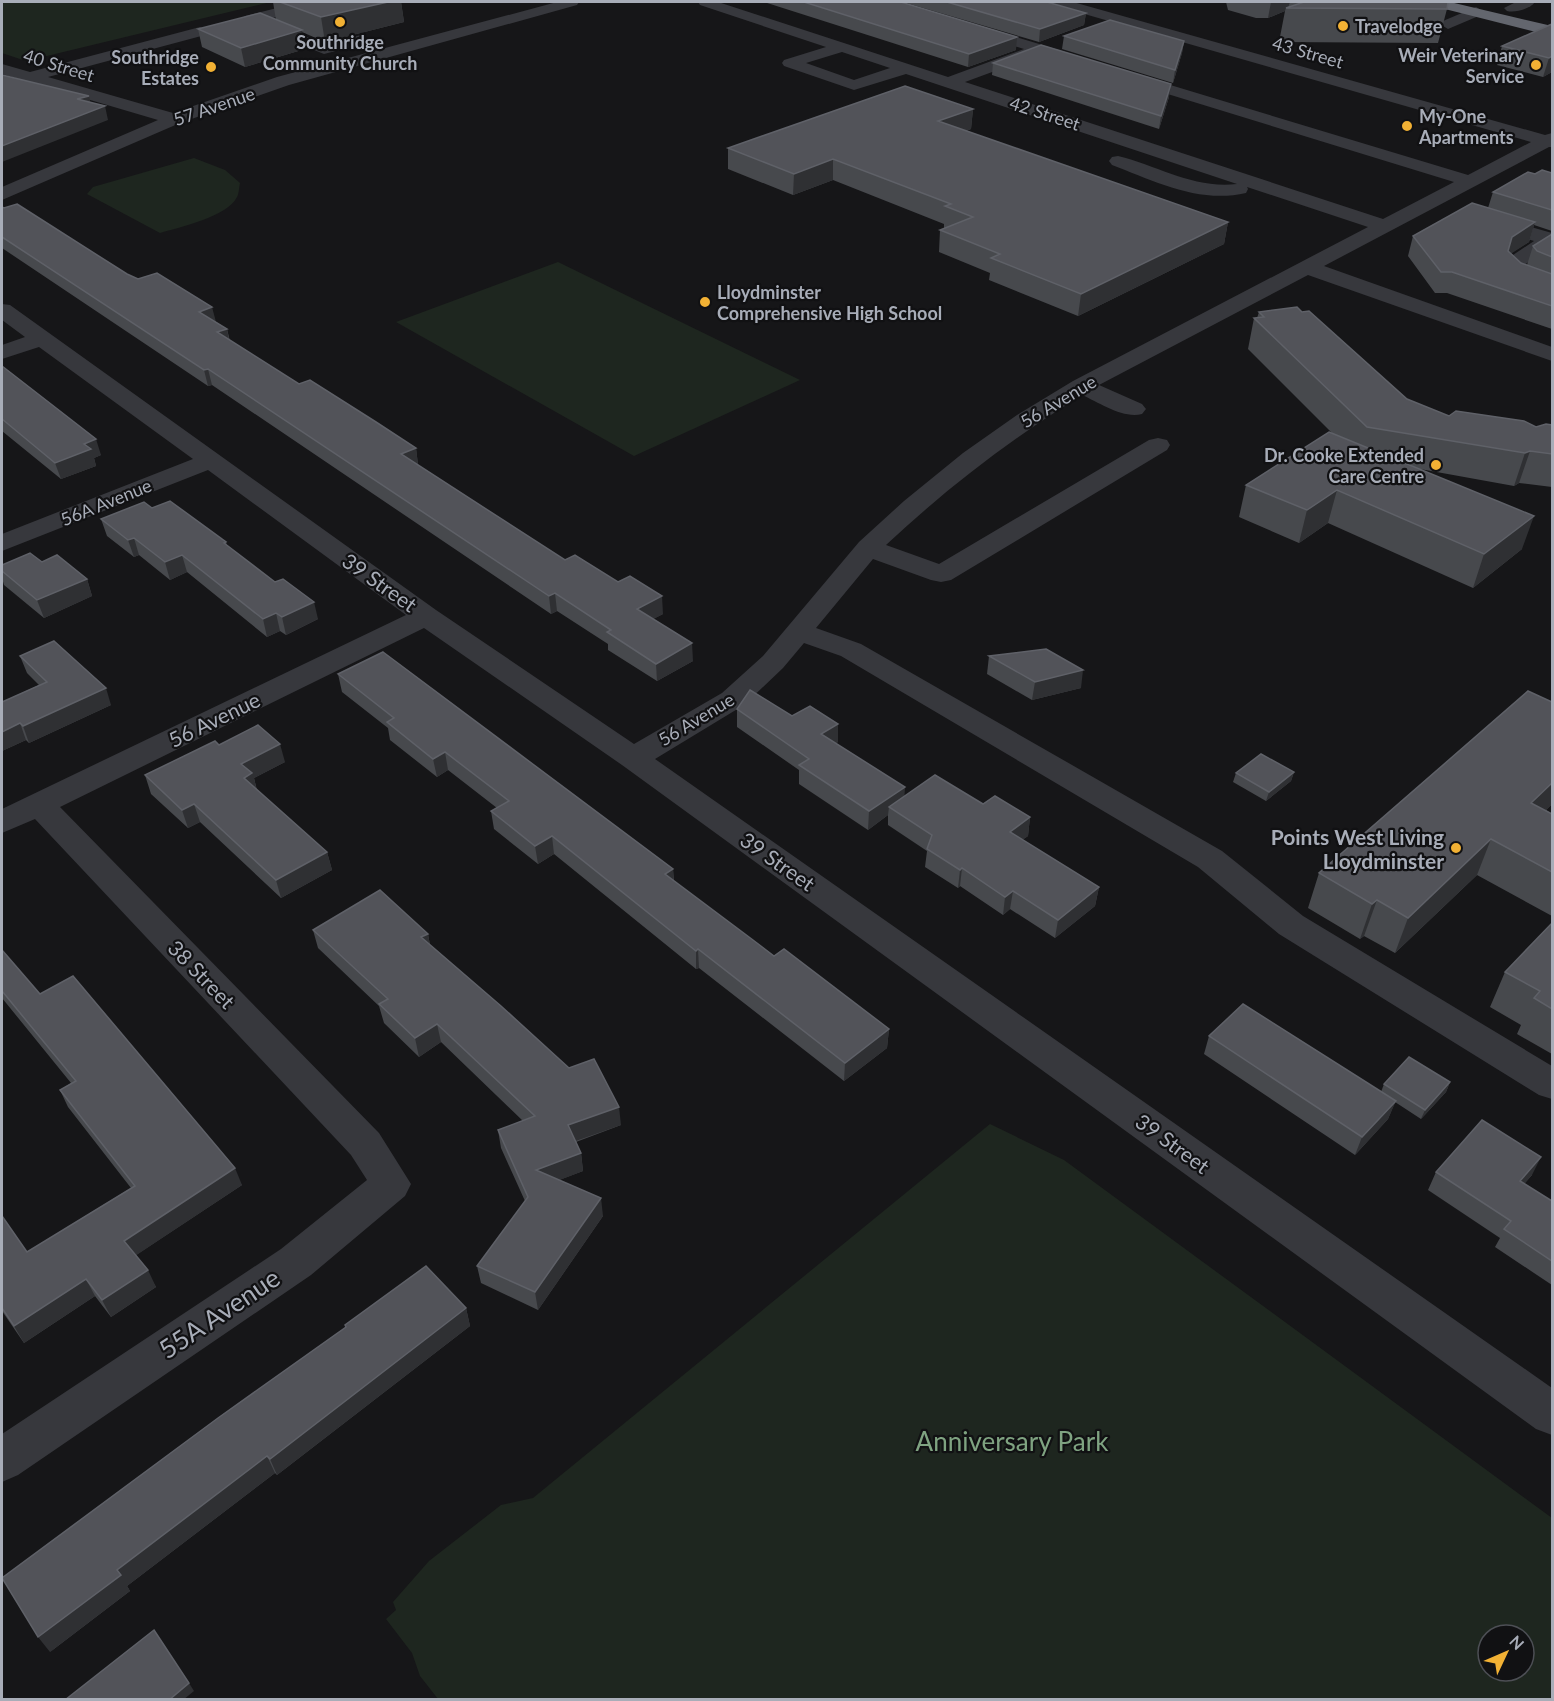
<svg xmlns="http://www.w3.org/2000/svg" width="1554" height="1701" font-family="Lato,sans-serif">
  <rect width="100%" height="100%" fill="#161618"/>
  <g fill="#1e261f" fill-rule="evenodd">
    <polygon points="2,2 271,2 26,61 2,53"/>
    <path d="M194,158L225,170L240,183C239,187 239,194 237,197C227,217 180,227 160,233L87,194L93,187Z"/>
    <polygon points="558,262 800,380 634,456 396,322"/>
    <path d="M990,1124L1064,1160L1552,1518V1699H438L420,1676L412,1653L386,1619L396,1610L393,1602L429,1561L501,1505L533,1498ZM1488,1635H1524V1671H1488Z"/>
  </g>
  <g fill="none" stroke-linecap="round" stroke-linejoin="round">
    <g fill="#37383d" fill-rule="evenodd">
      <polygon points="301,2 324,2 322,5 265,20 325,44 361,35 369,40 367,43 324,54 245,22 242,19 245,16"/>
      <polygon points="557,2 579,2 577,5 289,85 180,123 2,200 2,187 158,120 2,74 2,64 30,72 200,27 205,29 208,32 205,35 48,77 173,113 277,77"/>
      <path d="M698,2H718L948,77L1024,49L968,32L965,29L968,26L973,24L1082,57L1084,60L1076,65L1041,54L965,82L1383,219L1454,182L1122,80L1120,77L1122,74H1134L1468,175L1531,142L1053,5L1051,2H1073L1545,135L1552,133V147H1549L1324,266L1552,347V361L1308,275L1099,385L1142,404L1146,409L1142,414C1123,419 1100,403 1082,395C1011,439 947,488 886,545L939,564L1149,440L1158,438L1167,440L1170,445L1167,450L951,580L941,582L931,580L873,559L816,628L861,644L1222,851L1303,916L1552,1066V1099L1539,1095L1279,934L1198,867L841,656L804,643L783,668L744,705L655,759L1552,1388V1435L1536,1429L622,765L424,628L60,807L379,1133L411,1184L405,1196L311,1275L18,1475L2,1482V1434L281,1249L367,1180L351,1155L35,819L2,833V809L406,615L208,470L2,551V534L193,459L39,347L2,359V345L25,337L2,320V304L10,305L436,610L634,744L722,693L763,656L859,542L904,501L963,453L1017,415L1073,381L1368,227L1247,187L1248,189L1246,193C1199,204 1154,181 1112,165L1109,161L1112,157L1118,156C1159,166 1193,189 1237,184L906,74L854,90L784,66L782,63L784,60L826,47L700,5ZM842,52L890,68L854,80L806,63Z"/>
      <path d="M1516,2H1535C1530,9 1515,13 1507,11L1504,8Z"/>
      <polygon points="1476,7 1484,12 1481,15 1448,29 1440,24 1443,21"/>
      <path d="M1489,215L1552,233V247L1524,265L1529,273L1552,282V295C1535,292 1514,284 1504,269L1507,259L1534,241L1482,225L1479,221L1482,217Z"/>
    </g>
    <polygon fill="#63666e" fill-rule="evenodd" points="1427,2 1450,2 1552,26 1552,36 1429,5"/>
  </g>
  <g fill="#47494d">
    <polygon points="273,2 401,2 404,22 325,42 302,32 305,49 245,67 202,47 198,29 276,20"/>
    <polygon points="764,2 901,2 1016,50 968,67"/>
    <polygon points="903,2 1047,2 1086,13 1084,25 1039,42"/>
    <polygon points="1226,2 1448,2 1447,9 1438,43 1279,42 1285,11 1268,18 1256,18 1228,10"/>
    <polygon points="1552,24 1552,72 1543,77 1497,65 1502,46"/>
    <polygon points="1064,36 1184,41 1182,53 1173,83 1062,49"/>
    <polygon points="993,63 1169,97 1159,129 992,75"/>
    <polygon points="973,109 971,129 966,131 1228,222 1224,244 1078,316 989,280 990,273 939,252 940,230 945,228 944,228 944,224 833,180 793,195 728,169 728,148"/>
    <polygon points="1552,173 1552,231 1534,225 1529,242 1511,253 1521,263 1527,265 1533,246 1552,234 1552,329 1447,293 1435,293 1408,256 1413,236 1488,208 1493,192 1535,174"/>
    <polygon points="2,207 216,322 227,329 230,341 299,384 416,448 418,465 565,560 663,614 653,619 693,661 657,681 608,650 608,644 557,611 551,614 212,385 208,386 2,248"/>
    <polygon points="1259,312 1407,399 1449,416 1536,427 1552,425 1552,487 1519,483 1514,486 1420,469 1522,549 1473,588 1328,523 1299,543 1239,517 1246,485 1333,434 1248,349 1254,318 1257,318"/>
    <polygon points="2,366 101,455 94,458 96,466 61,479 2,431"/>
    <polygon points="152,508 226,542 227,546 318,619 286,635 280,631 267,637 187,572 170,580 139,555 134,557 107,536 101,519"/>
    <polygon points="42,562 87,579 92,596 44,618 4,585 2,578 2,565"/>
    <polygon points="20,656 111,705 29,743 26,740 2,751 2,702 39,685 27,673"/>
    <polygon points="989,656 1081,688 1032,700 987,674"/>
    <polygon points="338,674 673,869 674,881 774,956 889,1029 887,1048 844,1081 699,968 696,969 554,854 538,864 494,829 491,811 497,808 448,770 437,777 390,740 388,728 342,692"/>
    <polygon points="1552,702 1552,804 1546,810 1552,814 1552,916 1477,875 1395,953 1364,936 1360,939 1308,908 1319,873"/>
    <polygon points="737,709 792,716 838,742 836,743 904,797 983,804 1030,817 1028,836 1022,840 1099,887 1095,906 1055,938 1010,909 1003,915 960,886 958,888 925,867 927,851 888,825 888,815 868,830 799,784 799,770 737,727"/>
    <polygon points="219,745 285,762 254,778 257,790 327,852 332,870 281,898 200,822 188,828 151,794 145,775"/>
    <polygon points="1294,772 1291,781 1266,801 1233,782 1236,773"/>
    <polygon points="1552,923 1552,1054 1517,1034 1521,1025 1490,1007 1505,972"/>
    <polygon points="313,930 428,934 430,945 621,1125 576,1142 581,1153 583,1171 559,1180 603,1216 538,1310 481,1283 477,1266 525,1201 501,1148 498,1130 523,1121 441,1042 419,1057 384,1023 379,1006 318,948"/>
    <polygon points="2,950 40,994 242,1185 136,1255 156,1287 111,1317 95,1296 24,1343 2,1311 2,1216 27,1252 131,1188 68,1107 60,1090 71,1083 2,998"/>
    <polygon points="1209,1036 1381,1092 1384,1084 1450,1082 1446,1092 1421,1119 1395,1102 1388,1119 1355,1155 1204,1054"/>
    <polygon points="1436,1172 1532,1175 1524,1184 1552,1201 1552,1285 1495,1247 1500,1238 1428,1190"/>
    <polygon points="466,1308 470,1326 277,1475 275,1473 127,1586 130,1591 50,1652 346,1328 345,1325"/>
  </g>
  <g fill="#2f3033">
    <polygon points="388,2 401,2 404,22 325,42 321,17"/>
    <polygon points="1271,2 1290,2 1288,8 1286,8 1285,11 1268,18"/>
    <polygon points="1086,13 1084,25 1039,42 1040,29"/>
    <polygon points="302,30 305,49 245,67 241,48"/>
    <polygon points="1017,37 1016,50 968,67 969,54"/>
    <polygon points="1184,41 1182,53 1173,83 1175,70"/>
    <polygon points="1552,56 1552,72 1543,77 1549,58"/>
    <polygon points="1171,84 1169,97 1159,129 1161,116"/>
    <polygon points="89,96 92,109 77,99"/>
    <polygon points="105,106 108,120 2,162 2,146"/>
    <polygon points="973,109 971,129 937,142 938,121"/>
    <polygon points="833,159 833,180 793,195 794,174"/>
    <polygon points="1228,222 1224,244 1078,316 1081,294"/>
    <polygon points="1535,222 1529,242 1506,257 1512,237"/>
    <polygon points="212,307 216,322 199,312"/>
    <polygon points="227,329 230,345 217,332"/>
    <polygon points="208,369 212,385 208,386 204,370"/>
    <polygon points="96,439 101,455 94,458 96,466 61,479 55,463 84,444"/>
    <polygon points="416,448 418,464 404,471 401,454"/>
    <polygon points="1530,451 1519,483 1514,486 1525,453"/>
    <polygon points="1337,490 1328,523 1299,543 1307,510"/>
    <polygon points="1534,516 1522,549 1473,588 1484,554"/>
    <polygon points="134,538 139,555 134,557 128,540"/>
    <polygon points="182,555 187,572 170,580 165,562"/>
    <polygon points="87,579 92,596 44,618 37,600"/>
    <polygon points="555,593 557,611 551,614 549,596"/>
    <polygon points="662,596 663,614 638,627 637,609"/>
    <polygon points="314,602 318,619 286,635 282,617"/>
    <polygon points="276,613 280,631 267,637 263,619"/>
    <polygon points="692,643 693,661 657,681 656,664"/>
    <polygon points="1083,670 1081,688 1032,700 1035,682"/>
    <polygon points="106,688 111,705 29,743 23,726"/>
    <polygon points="20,723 26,740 2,751 2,732"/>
    <polygon points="838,724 838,742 821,752 821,734"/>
    <polygon points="280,744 285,762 254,778 257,792 244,778 241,764"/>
    <polygon points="445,752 448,770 437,777 433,759"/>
    <polygon points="1294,772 1291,781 1266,801 1269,792"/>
    <polygon points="1552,783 1552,804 1517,838 1531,803"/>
    <polygon points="905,787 904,805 889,807 888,815 868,830 869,811"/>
    <polygon points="194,804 200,822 188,828 182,810"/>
    <polygon points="1030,817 1028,836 1008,850 1010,832"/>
    <polygon points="552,836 554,854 538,864 535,846"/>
    <polygon points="1491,839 1477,875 1395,953 1408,918"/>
    <polygon points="327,852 332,870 281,898 276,880"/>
    <polygon points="962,868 960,886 958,888 960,870"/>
    <polygon points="673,869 674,887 665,874"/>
    <polygon points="1099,887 1095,906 1055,938 1058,920"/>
    <polygon points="1013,891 1010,909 1003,915 1005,897"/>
    <polygon points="1377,900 1364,936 1360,939 1372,904"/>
    <polygon points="428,934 431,952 421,937"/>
    <polygon points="698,949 699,968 696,969 696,951"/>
    <polygon points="437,1024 441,1042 419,1057 415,1038"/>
    <polygon points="889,1029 887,1048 844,1081 845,1063"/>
    <polygon points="1450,1082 1446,1092 1421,1119 1425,1110"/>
    <polygon points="1396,1101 1388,1119 1355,1155 1362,1137"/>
    <polygon points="619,1107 621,1125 570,1143 568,1125"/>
    <polygon points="581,1153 583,1171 539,1188 536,1170"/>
    <polygon points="1541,1157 1532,1175 1511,1199 1520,1181"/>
    <polygon points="235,1168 242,1185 132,1258 124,1241"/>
    <polygon points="601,1198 603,1216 538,1310 535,1292"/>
    <polygon points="148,1270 156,1287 111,1317 102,1300"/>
    <polygon points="86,1279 95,1296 24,1343 14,1326"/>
    <polygon points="466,1308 470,1326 277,1475 270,1459"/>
    <polygon points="267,1456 275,1473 127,1586 130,1591 50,1652 38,1637 117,1570"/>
    <polygon points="189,1683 194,1691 183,1700 169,1700"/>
  </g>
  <g fill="#525359" stroke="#5f6168" stroke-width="1.5">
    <polygon points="280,2 388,2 321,17"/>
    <polygon points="804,2 901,2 1017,37 969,54"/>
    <polygon points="947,2 1047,2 1086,13 1040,29"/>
    <polygon points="1304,2 1448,2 1447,9 1286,8"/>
    <polygon points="260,13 302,30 241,48 198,29"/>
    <polygon points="1110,20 1184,41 1175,70 1064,36"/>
    <polygon points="1552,24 1552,56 1549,58 1502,46"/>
    <polygon points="1041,45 1171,84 1161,116 993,63"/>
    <polygon points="2,75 89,96 77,99 105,106 2,146"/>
    <polygon points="905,86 973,109 938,121 1228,222 1081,294 991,258 1000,254 940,230 973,217 945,206 951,204 833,159 794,174 728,148"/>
    <polygon points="1542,170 1552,173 1552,210 1493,192 1528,172 1535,174"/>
    <polygon points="1472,203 1535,222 1512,237 1508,251 1521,263 1552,274 1552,306 1452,272 1441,272 1413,236"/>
    <polygon points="17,204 127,274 138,279 157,273 212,307 199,312 227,329 217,332 299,384 310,380 376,422 416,448 401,454 565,560 575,555 618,582 630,576 662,596 637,609 692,643 656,664 607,632 611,630 555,593 549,596 208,369 204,370 2,237 2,207 4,208"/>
    <polygon points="1552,234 1552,257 1537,251 1533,246"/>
    <polygon points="1297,307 1302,312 1309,311 1407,399 1449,416 1456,411 1524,421 1536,427 1546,424 1552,425 1552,454 1530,451 1525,453 1367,427 1254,318 1264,317 1259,312"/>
    <polygon points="2,366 96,439 84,444 91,449 55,463 2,419"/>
    <polygon points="1329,432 1534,516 1484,554 1337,490 1307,510 1246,485"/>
    <polygon points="170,501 226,542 224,543 275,582 283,579 314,602 282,617 276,613 263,619 182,555 165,562 134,538 128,540 101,519 144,502 152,508"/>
    <polygon points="30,553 42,562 57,555 87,579 37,600 2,571 2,565"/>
    <polygon points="54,641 106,688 23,726 20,723 2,732 2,702 47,682 20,656"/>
    <polygon points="1046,649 1083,670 1035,682 989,656"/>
    <polygon points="383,652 673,869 665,874 753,940 774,956 784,949 889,1029 845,1063 698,949 696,951 552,836 535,846 491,811 509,801 445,752 433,759 387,722 394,718 338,674"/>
    <polygon points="750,690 792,716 810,706 838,724 821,734 905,787 869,811 799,765 809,759 737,709"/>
    <polygon points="1528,691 1552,702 1552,783 1531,803 1552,814 1552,872 1491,839 1408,918 1377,900 1372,904 1319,873"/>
    <polygon points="258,725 280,744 241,764 252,773 244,778 327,852 276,880 194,804 182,810 145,775 215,741 219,745"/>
    <polygon points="1261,754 1294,772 1269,792 1236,773"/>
    <polygon points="935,775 983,804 995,796 1030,817 1010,832 1099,887 1058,920 1013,891 1005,897 962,868 960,870 927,849 932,835 889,807"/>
    <polygon points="380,890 428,934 421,937 501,1006 569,1068 594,1059 619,1107 568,1125 581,1153 536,1170 601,1198 535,1292 477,1266 528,1197 498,1130 535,1116 437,1024 415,1038 379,1004 388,999 313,930"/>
    <polygon points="1552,923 1552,1009 1534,998 1540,991 1505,972"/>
    <polygon points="2,950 40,994 73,976 235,1168 124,1241 148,1270 102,1300 86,1279 14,1326 2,1308 2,1216 27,1252 135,1186 60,1090 76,1081 2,991"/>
    <polygon points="1243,1004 1396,1101 1362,1137 1209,1036"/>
    <polygon points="1409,1057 1450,1082 1425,1110 1384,1084"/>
    <polygon points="1482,1120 1541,1157 1520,1181 1552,1201 1552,1261 1504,1229 1511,1221 1436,1172"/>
    <polygon points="426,1266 466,1308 270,1459 267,1456 117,1570 121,1575 38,1637 2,1578 218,1418 346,1327 345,1325"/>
    <polygon points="154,1630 189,1683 169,1700 65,1700"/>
  </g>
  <g fill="#f2b134" stroke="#111113" stroke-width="2">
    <circle cx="340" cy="22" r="6"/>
    <circle cx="1343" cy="26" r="6"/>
    <circle cx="1536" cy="65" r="6"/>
    <circle cx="211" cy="67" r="6"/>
    <circle cx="1407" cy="126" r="6"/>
    <circle cx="705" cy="302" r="6"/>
    <circle cx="1436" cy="465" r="6"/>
    <circle cx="1456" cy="848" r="6"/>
  </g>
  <g text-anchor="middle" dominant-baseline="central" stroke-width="4.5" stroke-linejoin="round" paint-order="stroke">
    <g font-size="18" font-weight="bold" fill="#a8adb8" stroke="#111113" text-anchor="start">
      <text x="1355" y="26">Travelodge</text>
      <text x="340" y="42" text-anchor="middle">Southridge<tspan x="340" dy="21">Community Church</tspan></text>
      <text x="1524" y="55" text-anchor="end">Weir Veterinary<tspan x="1524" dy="21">Service</tspan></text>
      <text x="199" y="57" text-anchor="end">Southridge<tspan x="199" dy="21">Estates</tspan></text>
      <text x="1419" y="116">My-One<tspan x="1419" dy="21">Apartments</tspan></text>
      <text x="717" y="292">Lloydminster<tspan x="717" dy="21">Comprehensive High School</tspan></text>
      <text x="1424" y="455" text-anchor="end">Dr. Cooke Extended<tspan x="1424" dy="21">Care Centre</tspan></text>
    </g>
    <g font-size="18" fill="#a8adb8" stroke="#111113">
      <text transform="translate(1308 52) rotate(16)">43 Street</text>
      <text transform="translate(59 65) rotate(17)">40 Street</text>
      <text transform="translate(214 106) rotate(-19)">57 Avenue</text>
      <text transform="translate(1045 113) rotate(18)">42 Street</text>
      <text transform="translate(1058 401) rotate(-31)">56 Avenue</text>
      <text transform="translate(106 502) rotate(-22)">56A Avenue</text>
      <text transform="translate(696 719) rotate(-31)">56 Avenue</text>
    </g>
    <g font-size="21" fill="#a8adb8" stroke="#111113">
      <text transform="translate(380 582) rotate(35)">39 Street</text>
      <text transform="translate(214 719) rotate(-26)">56 Avenue</text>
      <text transform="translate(778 861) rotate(35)">39 Street</text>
      <text transform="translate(202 974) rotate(46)">38 Street</text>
      <text transform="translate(1173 1143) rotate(36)">39 Street</text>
    </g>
    <g font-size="21" font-weight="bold" fill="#a8adb8" stroke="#111113" text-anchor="end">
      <text x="1444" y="836">Points West Living<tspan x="1444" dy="24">Lloydminster</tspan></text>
    </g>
    <g font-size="26" fill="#a8adb8" stroke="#111113">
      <text transform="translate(219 1313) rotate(-34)">55A Avenue</text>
    </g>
    <g font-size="26" fill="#7fa381" stroke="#111113">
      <text x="1012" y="1441">Anniversary Park</text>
    </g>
  </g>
  <rect width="1554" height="1701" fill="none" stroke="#a8adb8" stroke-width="6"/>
  <g transform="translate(1506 1653) rotate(46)"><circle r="28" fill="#111113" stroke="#4d4f55" stroke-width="1.5"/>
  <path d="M0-4.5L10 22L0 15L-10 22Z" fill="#f2b134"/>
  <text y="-9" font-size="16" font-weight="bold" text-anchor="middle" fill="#a8adb8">N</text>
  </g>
</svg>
